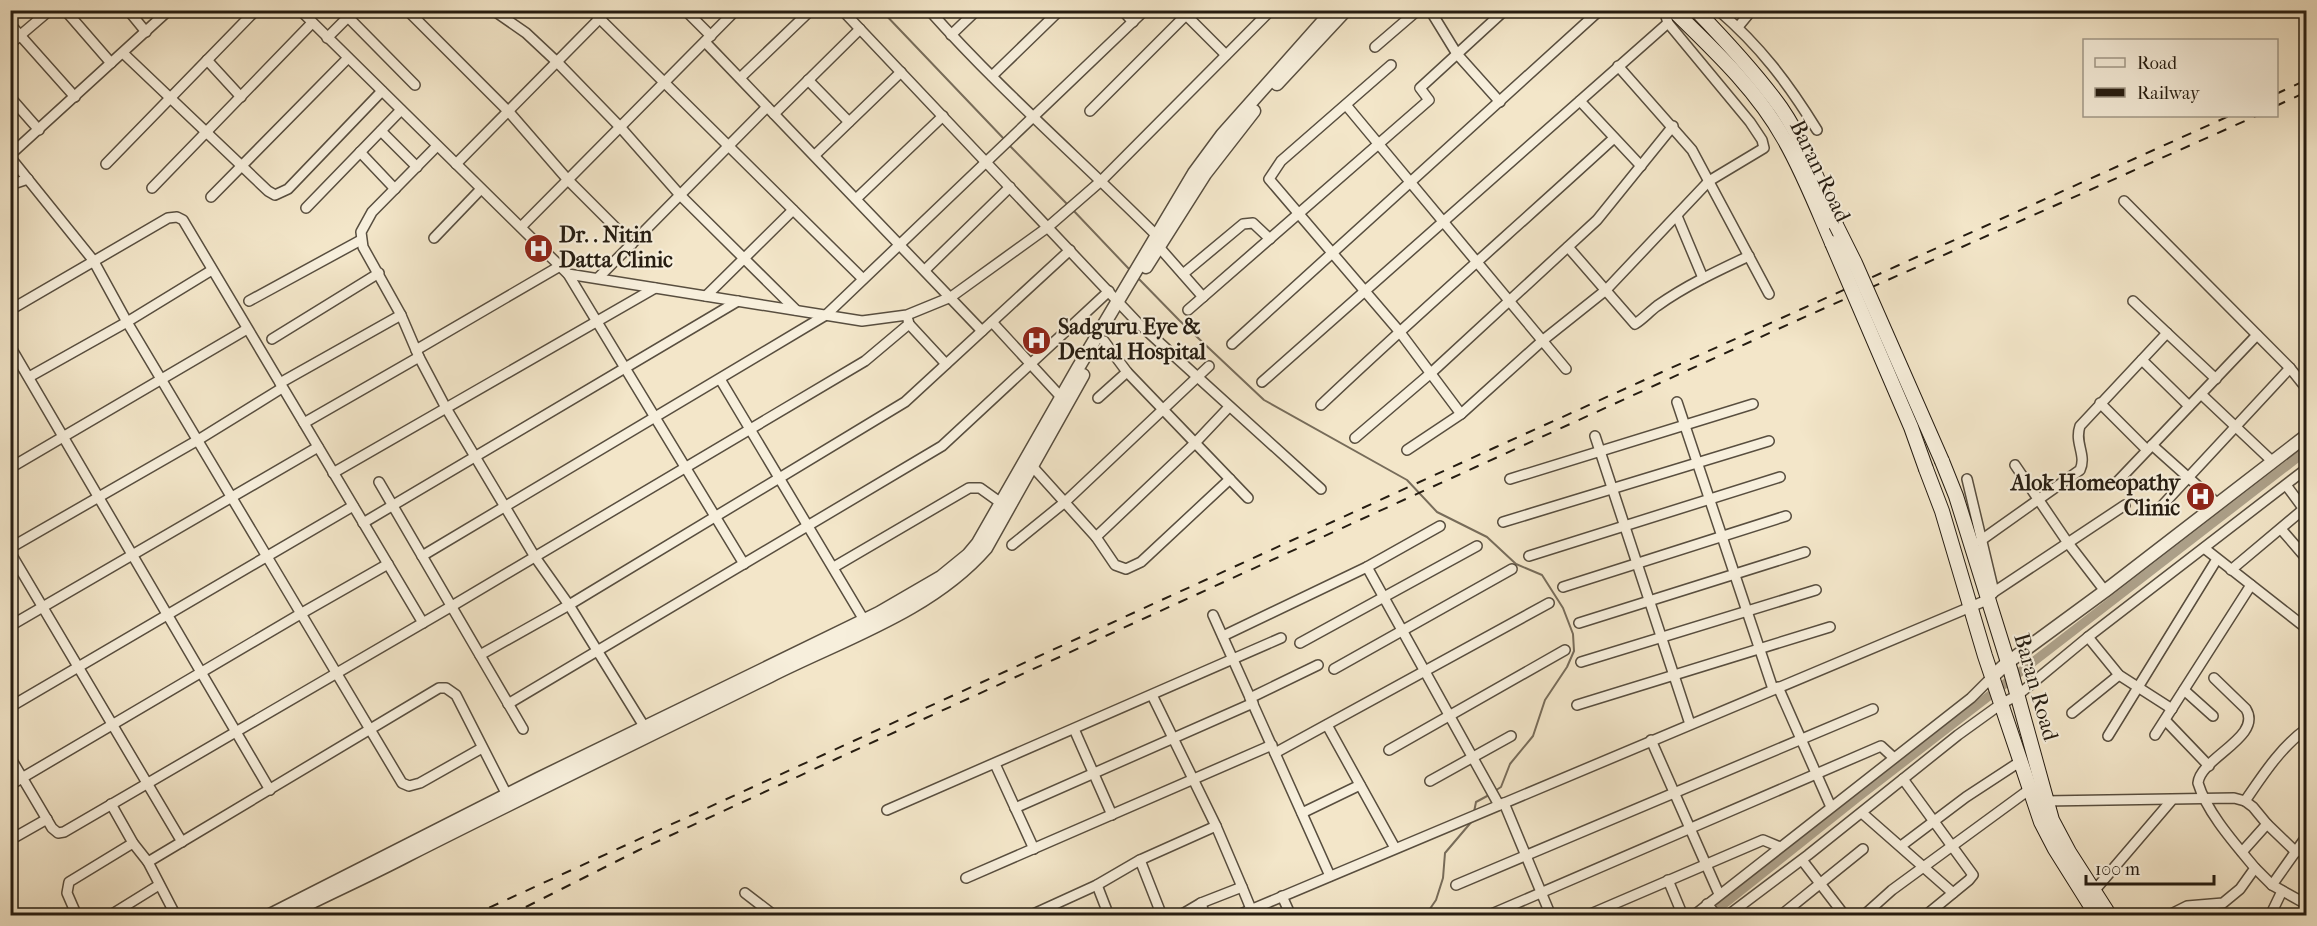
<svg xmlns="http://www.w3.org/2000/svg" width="2317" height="926" font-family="'IM FELL French Canon',serif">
  <rect width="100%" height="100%" fill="#f3e6c9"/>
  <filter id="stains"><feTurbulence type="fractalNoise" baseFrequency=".00333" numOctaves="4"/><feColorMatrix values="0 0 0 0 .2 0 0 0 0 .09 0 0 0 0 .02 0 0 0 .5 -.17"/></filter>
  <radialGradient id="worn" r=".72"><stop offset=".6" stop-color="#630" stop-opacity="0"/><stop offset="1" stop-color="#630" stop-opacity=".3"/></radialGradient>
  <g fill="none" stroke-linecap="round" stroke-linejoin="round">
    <g stroke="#776c5a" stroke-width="2">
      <polyline points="881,10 1005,140"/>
      <polyline points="1009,145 1068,205"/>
      <polyline points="1072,209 1130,270"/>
      <polyline points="1136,276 1179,320 1264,400 1407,480 1437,512 1487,537 1516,564 1542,575 1563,608 1573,634 1574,651 1567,667 1545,700 1533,736 1510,764 1501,787 1493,792"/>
      <polyline points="1474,812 1476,802 1489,795"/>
      <polyline points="1719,908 1725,915"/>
      <polyline points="1425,916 1436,900 1443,878 1445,853 1473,820"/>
    </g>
    <polyline stroke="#ada18a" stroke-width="9" points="1709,916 1857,798 2306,451"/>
    <defs>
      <g id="minor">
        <polyline points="65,10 111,63"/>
        <polyline points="128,10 146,32"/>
        <polyline points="300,10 568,274 744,564"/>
        <polyline points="341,10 415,85"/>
        <polyline points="407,10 509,112 568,180 632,244"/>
        <polyline points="493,10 526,33 557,62 621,128 680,195 796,310"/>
        <polyline points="591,10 863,279"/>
        <polyline points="685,10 711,36"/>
        <polyline points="842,10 1138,323 1321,489"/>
        <path d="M929,10C1000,90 1081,160 1156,235"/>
        <polyline points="1122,10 1133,22"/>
        <polyline points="1181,10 1226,55"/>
        <polyline points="1430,10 1457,54 1500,102"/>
        <path d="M1718,10C1760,46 1788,83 1817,130"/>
        <polyline points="10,24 75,97"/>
        <polyline points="1738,27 1752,10"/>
        <polyline points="951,35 977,10"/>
        <polyline points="327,38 355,10"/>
        <polyline points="705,42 982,331"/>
        <polyline points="10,44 50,10"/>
        <polyline points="1375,47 1418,10"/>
        <polyline points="123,53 268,191 275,195 288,189 382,91"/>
        <polyline points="207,60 241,97"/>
        <polyline points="1391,65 1281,161 1269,179 1399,331 1461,414"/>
        <polyline points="1618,66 1692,150 1769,294"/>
        <polyline points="992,76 1060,10"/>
        <polyline points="740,78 811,10"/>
        <polyline points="808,80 849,122"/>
        <polyline points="10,97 39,130"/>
        <polyline points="1580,101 1641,166"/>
        <polyline points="1346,105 1566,369"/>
        <polyline points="1090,111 1191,10"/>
        <polyline points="774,114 860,29"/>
        <polyline points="381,131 417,167"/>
        <polyline points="437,146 372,212 361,232 363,247 401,315 419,357 446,408 535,557 569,605 647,731"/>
        <polyline points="360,152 395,189"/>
        <polyline points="10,155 169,10"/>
        <polyline points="815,155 901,72"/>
        <polyline points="10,157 93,260 127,322 402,783 409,786 420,783 482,748"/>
        <polyline points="106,164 256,10"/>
        <polyline points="456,164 608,10"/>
        <polyline points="10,185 28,179"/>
        <polyline points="152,188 312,23"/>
        <polyline points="211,197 348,58"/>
        <polyline points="856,199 943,116"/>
        <polyline points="2124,201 2290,368"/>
        <polyline points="306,208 401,110"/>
        <polyline points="1677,216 1703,278"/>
        <polyline points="521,227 736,10"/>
        <polyline points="434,238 481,189"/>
        <polyline points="1159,247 1203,297"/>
        <path d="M1568,247L1635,324C1643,319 1649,312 1657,306C1685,286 1717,271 1749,256"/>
        <polyline points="925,270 1010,187"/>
        <polyline points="568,274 862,321 907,315 951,297 1048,227 1101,181 1271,10"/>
        <polyline points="1183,274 1243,224 1253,223 1270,239"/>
        <polyline points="598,278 767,107"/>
        <polyline points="706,296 793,210"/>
        <polyline points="249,301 361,240"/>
        <polyline points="2133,301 2216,379"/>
        <polyline points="10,310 168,218 177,217 183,220 423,623"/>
        <polyline points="1188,310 1429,100 1420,88 1505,10"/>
        <polyline points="908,320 909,324 946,364"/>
        <polyline points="992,322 1061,397"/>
        <polyline points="272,339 379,273"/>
        <polyline points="1104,341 1127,372 1248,498"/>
        <polyline points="1232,344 1600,10"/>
        <polyline points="10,346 270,790"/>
        <polyline points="416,350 560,266"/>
        <polyline points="2142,360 2189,406"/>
        <polyline points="29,377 127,322 212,270"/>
        <polyline points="720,379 864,620"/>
        <polyline points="1262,382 1668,23"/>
        <polyline points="280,383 401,315"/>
        <polyline points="2201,394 2273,462"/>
        <polyline points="1098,398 1127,372"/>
        <polyline points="1677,402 1773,689"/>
        <polyline points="2100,403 2147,450"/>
        <path d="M1321,405C1417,314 1517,227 1614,138"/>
        <polyline points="304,423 419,357"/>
        <polyline points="1595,436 1690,724"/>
        <polyline points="1355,438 1431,373 1597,220 1673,126"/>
        <polyline points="2152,445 2218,504"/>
        <polyline points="1407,450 1461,414 1542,341 1606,290 1709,181 1764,148 1762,140 1750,122 1668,23 1664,10"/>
        <polyline points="2015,465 2068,543 2105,591"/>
        <polyline points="1032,466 1096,537 1115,565 1126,569 1141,562 1230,479"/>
        <polyline points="10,468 247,329"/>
        <polyline points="333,473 655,288"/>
        <polyline points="1510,479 1753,404"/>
        <polyline points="1967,479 1994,592"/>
        <polyline points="379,482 523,729"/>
        <polyline points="2117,482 2257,335"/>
        <polyline points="2286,485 2306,512"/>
        <polyline points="2158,510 2290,368 2306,388"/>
        <polyline points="1503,522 1769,441"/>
        <polyline points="363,523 738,301"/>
        <polyline points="2281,529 2306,558"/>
        <polyline points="1096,537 1195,443 1229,407"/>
        <path d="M1980,541L2080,470C2087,455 2074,443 2080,426L2167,333"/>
        <polyline points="1012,545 1065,502 1209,366"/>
        <polyline points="10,548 198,440 282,388"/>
        <polyline points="2204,548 2306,628"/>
        <polyline points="10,552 182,842"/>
        <polyline points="422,556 826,315 1145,10"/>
        <polyline points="1529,556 1780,477"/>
        <polyline points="834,567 969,488 980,488 1001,503"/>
        <polyline points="1367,567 1499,805"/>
        <polyline points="2231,570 2306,507"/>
        <polyline points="1563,587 1786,516"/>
        <polyline points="1213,615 1330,876"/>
        <polyline points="1579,623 1805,552"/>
        <polyline points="10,626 318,447"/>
        <polyline points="1223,636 1367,567 1440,526"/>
        <polyline points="2088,637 2119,675 2172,709"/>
        <polyline points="1300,643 1477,546"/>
        <polyline points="480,655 569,605 905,402 1070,250"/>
        <polyline points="1581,662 1816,590"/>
        <polyline points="1334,669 1512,569"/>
        <polyline points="1778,687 1831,807"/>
        <polyline points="2184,690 2213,716"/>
        <polyline points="1152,695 1216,826"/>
        <polyline points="1250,698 1318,665"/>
        <polyline points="508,704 942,446 1109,291"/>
        <polyline points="1577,705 1830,627"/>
        <polyline points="10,707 353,506"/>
        <polyline points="2072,713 2119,675"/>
        <polyline points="2165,720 2209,766"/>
        <polyline points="1327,725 1395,848"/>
        <polyline points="1074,729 1112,815"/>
        <polyline points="2155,735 2251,585"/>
        <polyline points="2108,736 2217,559"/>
        <polyline points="1651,740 1719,894"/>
        <polyline points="1389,750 1565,650"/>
        <polyline points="1275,753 1549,603"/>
        <polyline points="10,757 52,828 58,833 64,832 452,606 865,361 909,324"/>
        <polyline points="995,764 1034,849"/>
        <polyline points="1903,779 1973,875 1969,880 1925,916"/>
        <polyline points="1430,781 1511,736"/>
        <polyline points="10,785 302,613 388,564"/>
        <path d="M2045,801L2234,798L2245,801C2263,775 2280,748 2306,729"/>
        <polyline points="2245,801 2253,807 2267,824 2296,852"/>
        <polyline points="1504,803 1551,916"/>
        <polyline points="111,804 133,843 148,862 176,916"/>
        <polyline points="1015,808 1253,703"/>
        <polyline points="887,810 1281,638"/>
        <polyline points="1302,813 1360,785"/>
        <polyline points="1862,813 1953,893"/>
        <polyline points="10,840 47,819"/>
        <polyline points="1901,846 1966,797 2021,761"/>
        <polyline points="2242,852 2267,824"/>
        <polyline points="1140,860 1162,916"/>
        <polyline points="1802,860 1845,916"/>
        <polyline points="148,862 439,688 446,688 456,695 507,795"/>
        <polyline points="2255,868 2272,885 2306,904"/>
        <polyline points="966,878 1272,745"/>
        <polyline points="1668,880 1683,916"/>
        <polyline points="1097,885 1109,916"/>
        <polyline points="1456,885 1873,709"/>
        <polyline points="2272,885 2306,837"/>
        <polyline points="1242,887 1251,909"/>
        <polyline points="2094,891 2171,801"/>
        <polyline points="745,893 775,916"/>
        <polyline points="1282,896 1291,916"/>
        <polyline points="1707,904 1717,916"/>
        <polyline points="77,916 67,893 69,882 133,843"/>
        <polyline points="109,916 159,885"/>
        <polyline points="1029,916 1097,885 1140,860 1216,826 1242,887 1201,903 1205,916"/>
        <polyline points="1179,916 1201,903"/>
        <polyline points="1236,916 1987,600 1994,592 2125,505"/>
        <polyline points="1487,916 1881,746 1894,758"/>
        <polyline points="1586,916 1763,840 1780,847"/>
        <polyline points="1693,916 1971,698 1992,677"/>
        <polyline points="1727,916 1808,855 1958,735 2001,704 2018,695 2088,637 2306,469"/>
        <polyline points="1780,916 1863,849"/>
        <polyline points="1863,916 1892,890 2030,789"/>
        <path d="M2167,916L2187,906L2223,903L2240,889L2255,868C2236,845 2207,813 2198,783C2200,758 2263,737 2246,709L2214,678"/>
        <polyline points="2270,916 2282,891"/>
      </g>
      <g id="tertiary">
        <polyline points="1277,84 1346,10"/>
        <polyline points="1146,267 1205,174 1254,111"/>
        <polyline points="1992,677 2007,663 2105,591 2306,436"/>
        <path d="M286,915C327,894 368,876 408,855C528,794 649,736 770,676C843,639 931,611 986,548L1083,375"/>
        <polyline points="268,916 538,779 879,613 941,577 968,555 978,543 1078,368 1194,173 1222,135 1333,10"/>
      </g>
      <g id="secondary">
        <path d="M1673,10C1713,49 1757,90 1784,139C1803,172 1817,208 1832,243"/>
        <path d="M1696,10C1726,41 1756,73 1781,108C1805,143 1820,186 1836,225"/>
        <polyline points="1942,461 1956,496 2011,672 2052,820 2069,852 2110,916"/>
        <polyline points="1926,469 1942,511 1985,656 2041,822 2055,849 2097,916"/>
      </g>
    </defs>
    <use href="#minor" stroke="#584e3f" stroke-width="12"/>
    <use href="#tertiary" stroke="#584e3f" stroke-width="15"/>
    <use href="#secondary" stroke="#251c11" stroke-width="16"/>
    <use href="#minor" stroke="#f7efdc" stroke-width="9"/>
    <use href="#tertiary" stroke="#f7efdc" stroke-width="12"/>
    <use href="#secondary" stroke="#f7efdc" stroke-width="14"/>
    <g stroke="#251c11" stroke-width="2" stroke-dasharray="10 10" stroke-linecap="butt">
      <polyline points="2276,94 2306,80"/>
      <polyline points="2276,106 2306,92"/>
      <polyline points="471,916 1496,447 2229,116"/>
      <polyline points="508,916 639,850 836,759 1798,320 2256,116"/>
    </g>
    <defs>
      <g id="secondary-bridge">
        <polyline points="1836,225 1855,263 1942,461"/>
        <polyline points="1832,243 1911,427 1926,469"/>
      </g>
    </defs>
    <use href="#secondary-bridge" stroke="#251c11" stroke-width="16" stroke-linecap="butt"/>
    <use href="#secondary-bridge" stroke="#f7efdc" stroke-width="14"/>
  </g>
  <defs>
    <symbol id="hospital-disc" viewBox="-11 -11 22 22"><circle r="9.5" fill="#8f2418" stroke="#f7efdc"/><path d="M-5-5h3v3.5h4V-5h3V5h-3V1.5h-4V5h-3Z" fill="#fff"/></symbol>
  </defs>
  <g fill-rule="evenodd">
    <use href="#hospital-disc" x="522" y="232" width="33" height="33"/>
    <use href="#hospital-disc" x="1020" y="324" width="33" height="33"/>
    <use href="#hospital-disc" x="2184" y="480" width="33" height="33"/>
  </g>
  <g text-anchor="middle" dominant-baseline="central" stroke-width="4.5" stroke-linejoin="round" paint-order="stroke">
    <g font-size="22" fill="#251c11" stroke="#f7efdc">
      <text transform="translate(1820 171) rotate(64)">Baran Road</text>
      <text transform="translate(2036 687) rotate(74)">Baran Road</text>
    </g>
    <g font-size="22" font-weight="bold" fill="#251c11" stroke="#f7efdc" text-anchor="start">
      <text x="559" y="235">Dr. . Nitin<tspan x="559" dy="25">Datta Clinic</tspan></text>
      <text x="1058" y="327">Sadguru Eye &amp;<tspan x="1058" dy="25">Dental Hospital</tspan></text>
      <text x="2180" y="483" text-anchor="end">Alok Homeopathy<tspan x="2180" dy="25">Clinic</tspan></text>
    </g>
  </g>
  <rect width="2317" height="926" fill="none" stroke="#f3e6c9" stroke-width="36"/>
  <rect x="12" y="12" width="2293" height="902" fill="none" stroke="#251c11" stroke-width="3"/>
  <rect x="18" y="18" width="2281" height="890" fill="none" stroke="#251c11" stroke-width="1.5"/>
  <rect x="2083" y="39" width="195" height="78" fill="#f7efdc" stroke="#a39b8b" stroke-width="1.5"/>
  <rect x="2095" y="58" width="30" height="9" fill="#f7efdc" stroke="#a39b8b" stroke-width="1.5"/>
  <text x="2137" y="69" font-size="18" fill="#251c11">Road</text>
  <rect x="2095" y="88" width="30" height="9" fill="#251c11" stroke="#a39b8b" stroke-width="1.5"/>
  <text x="2137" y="99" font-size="18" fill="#251c11">Railway</text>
  <path d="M2086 875v9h128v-9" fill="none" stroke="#251c11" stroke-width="3"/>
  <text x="2095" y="875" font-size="18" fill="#251c11" stroke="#f7efdc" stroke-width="4.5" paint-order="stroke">100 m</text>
  <rect width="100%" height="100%" filter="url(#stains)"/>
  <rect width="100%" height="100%" fill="url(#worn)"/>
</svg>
